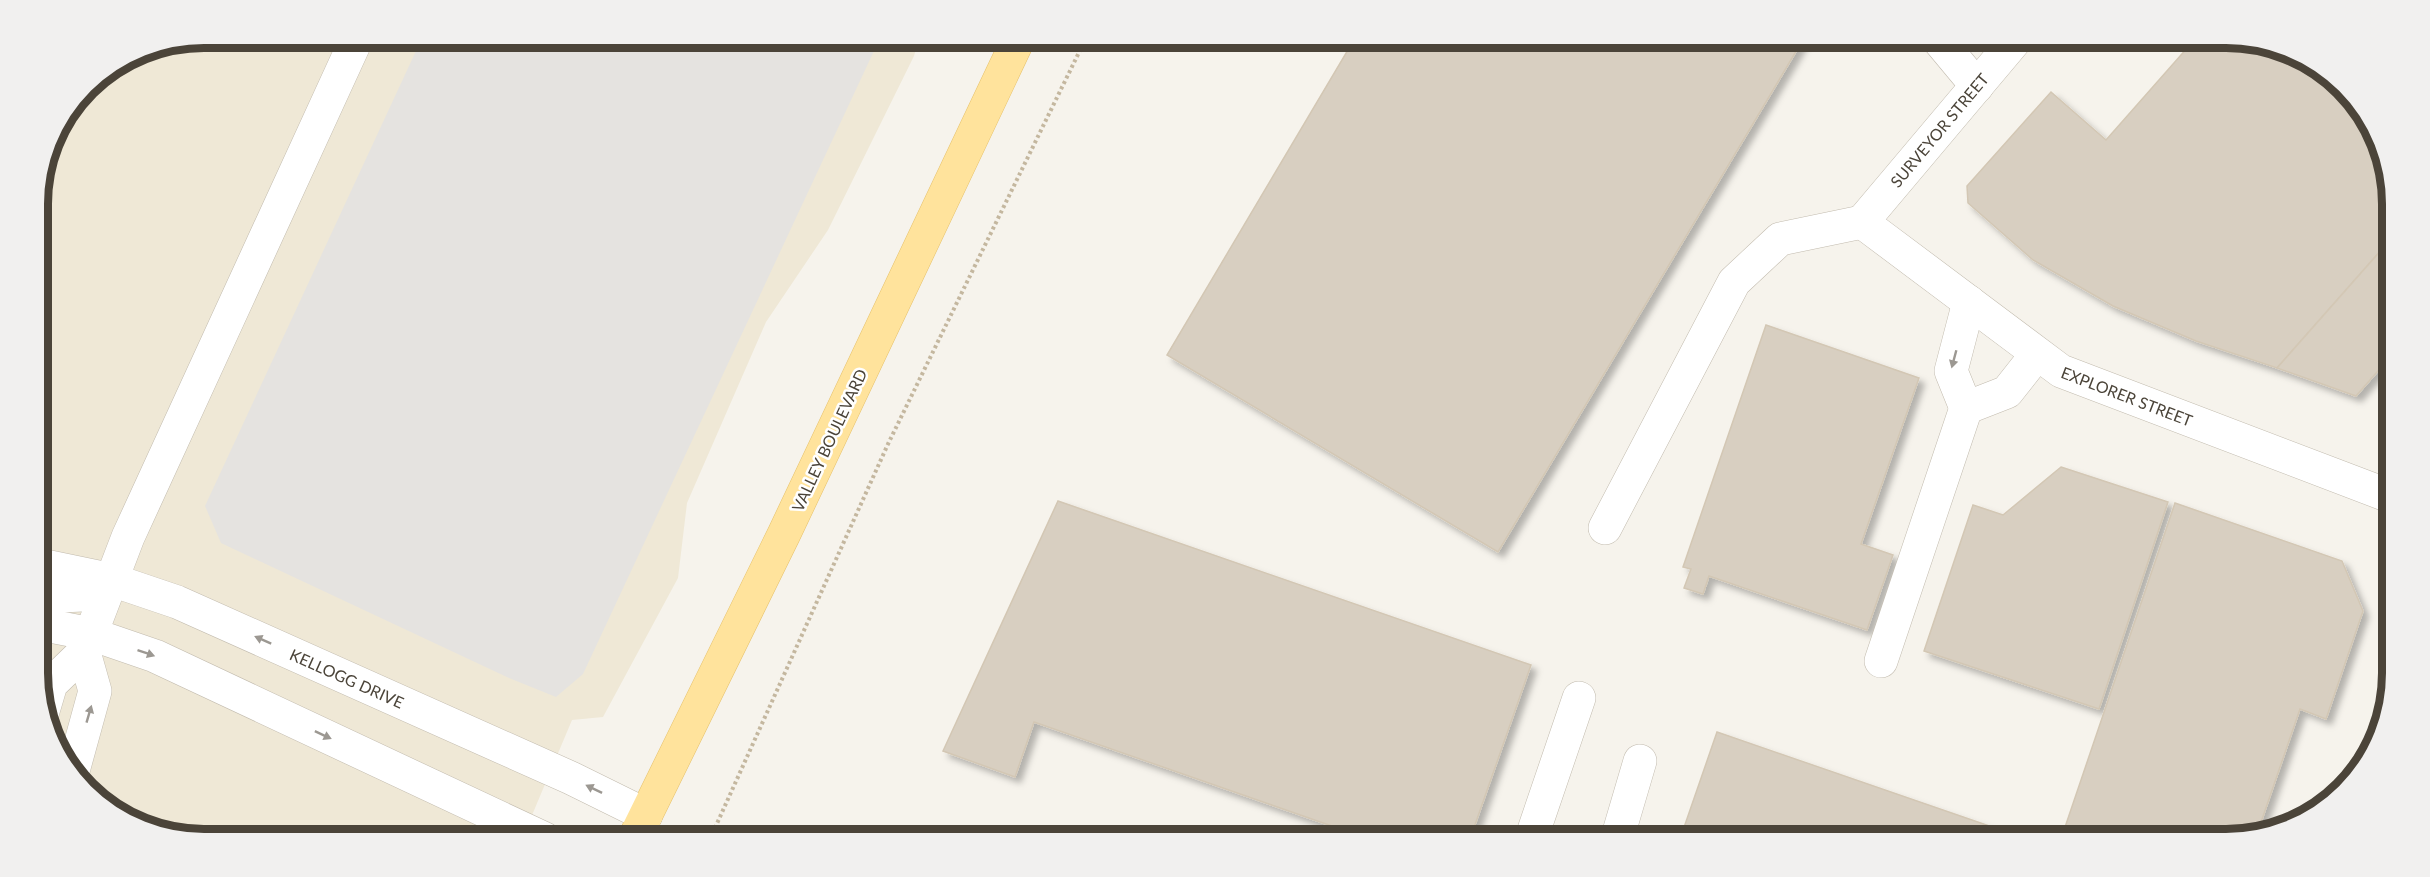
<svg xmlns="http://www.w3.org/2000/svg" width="2430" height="877" font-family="Lato,sans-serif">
  <defs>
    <filter id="shadow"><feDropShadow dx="5.5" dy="5.5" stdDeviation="3" flood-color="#0004"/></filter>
  </defs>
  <rect width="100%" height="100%" fill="#f6f3ec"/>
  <polygon fill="#efe8d6" points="204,38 919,38 914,56 828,230 766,322 687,503 678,578 603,717 572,720 522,839 204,839 151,831 79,782 41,705 38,193 55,131 94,79 141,50"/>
  <polygon fill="#e5e3e0" points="422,38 880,38 583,674 556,697 509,678 221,543 205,506"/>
  <g fill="#d8cfc1" stroke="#d3c7b4" stroke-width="1.5" filter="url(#shadow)">
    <polygon points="1355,38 1804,38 1498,552 1167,355"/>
    <polygon points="2196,38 2226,38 2279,46 2351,95 2391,182 2391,239 2277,368 2196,341 2113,306 2033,260 1968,203 1967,186 2051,92 2106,140"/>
    <polygon points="2391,239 2392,355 2356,396 2277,368"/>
    <polygon points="1766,325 1919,378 1861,544 1893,555 1867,630 1709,576 1703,594 1684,588 1691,569 1683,567"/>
    <polygon points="2061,467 2168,502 2099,709 1924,651 1973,505 2003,515"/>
    <polygon points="1058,501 1531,665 1470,839 1369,839 1034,722 1015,777 943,751"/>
    <polygon points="2175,503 2342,561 2363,611 2326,719 2300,709 2258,831 2236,839 2061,839"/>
    <polygon points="1717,732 2027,839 1680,839"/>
  </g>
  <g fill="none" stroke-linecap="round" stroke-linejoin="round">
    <defs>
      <g id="minor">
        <polyline points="1937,38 1977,86"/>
        <polyline points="1862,222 2061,371 2392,497"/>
        <polyline points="1862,222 2017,38"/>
        <polyline points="1969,302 1951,371 1966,408 2007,392 2037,354"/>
        <polyline points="1605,528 1734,282 1780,239 1862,222"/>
        <polyline points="40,565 112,580 177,602 571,778 646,815"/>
        <polyline points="40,597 82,595 112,580"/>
        <polyline points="40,624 91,634 155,656 545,839"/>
        <polyline points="84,652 128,537 357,38"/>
        <polyline points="1881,661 1966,408"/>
        <polyline points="43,711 51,684 84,652 95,691 73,771"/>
        <polyline points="1531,839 1579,698"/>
        <polyline points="1617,839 1640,761"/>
      </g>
      <polyline id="major" points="634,839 784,534 1019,38"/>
    </defs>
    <use href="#minor" stroke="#c2bbae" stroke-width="34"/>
    <use href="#major" stroke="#e6c16a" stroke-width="34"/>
    <polyline stroke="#c4b79f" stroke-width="4" stroke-dasharray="3 3" stroke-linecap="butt" points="710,839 888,444 1086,38"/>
    <use href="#minor" stroke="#fff" stroke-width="33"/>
    <use href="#major" stroke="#ffe39c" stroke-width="33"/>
  </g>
  <defs><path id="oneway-solid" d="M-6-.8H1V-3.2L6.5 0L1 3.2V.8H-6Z" transform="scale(1.5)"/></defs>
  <g fill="#9c9892">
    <use href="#oneway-solid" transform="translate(1954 359) rotate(105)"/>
    <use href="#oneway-solid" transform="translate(263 640) rotate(-156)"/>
    <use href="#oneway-solid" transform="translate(146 653) rotate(19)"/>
    <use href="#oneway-solid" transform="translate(89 714) rotate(-74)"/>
    <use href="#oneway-solid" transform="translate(323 735) rotate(25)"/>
    <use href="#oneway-solid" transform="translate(594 789) rotate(-154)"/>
  </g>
  <g text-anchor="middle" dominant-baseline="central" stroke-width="5" stroke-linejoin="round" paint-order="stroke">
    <g font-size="16" fill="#4b4439" stroke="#fff">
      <text transform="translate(1939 130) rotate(-50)">SURVEYOR STREET</text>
      <text transform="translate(2127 396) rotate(21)">EXPLORER STREET</text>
      <text transform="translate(829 440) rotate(-65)">VALLEY BOULEVARD</text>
      <text transform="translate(347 678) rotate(24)">KELLOGG DRIVE</text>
    </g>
  </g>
  <path d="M0 0H2430V877H0ZM204 48H2226A156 156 0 0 1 2382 204V673A156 156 0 0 1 2226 829H204A156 156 0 0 1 48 673V204A156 156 0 0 1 204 48Z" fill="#f1f0ef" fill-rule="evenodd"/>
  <path fill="none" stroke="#4b4439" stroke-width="8" d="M204 48H2226A156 156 0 0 1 2382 204V673A156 156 0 0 1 2226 829H204A156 156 0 0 1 48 673V204A156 156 0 0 1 204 48Z"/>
</svg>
